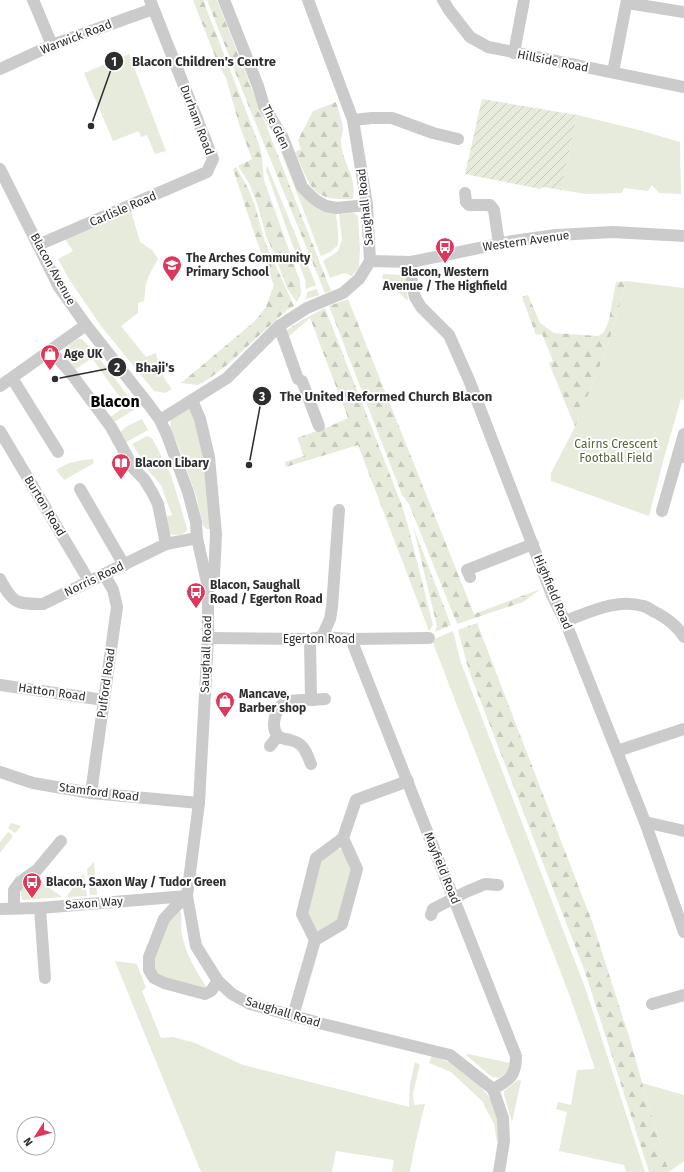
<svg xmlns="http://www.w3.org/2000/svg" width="684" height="1172" font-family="'Fira Sans',sans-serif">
  <defs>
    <pattern id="forest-firs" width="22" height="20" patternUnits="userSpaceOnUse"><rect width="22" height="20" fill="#e6ebdc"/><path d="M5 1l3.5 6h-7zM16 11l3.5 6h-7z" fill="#c6cabd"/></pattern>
    <pattern id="garden-furrows" width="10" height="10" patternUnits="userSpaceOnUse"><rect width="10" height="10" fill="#e6ebdc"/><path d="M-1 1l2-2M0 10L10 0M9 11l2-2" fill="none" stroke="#c6cabd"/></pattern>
  </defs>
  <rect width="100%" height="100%" fill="#fff"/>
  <g fill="#e6ebdc">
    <polygon points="129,54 166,151 155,154 147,135 141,137 139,131 113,141 84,73"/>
    <polygon points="577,115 639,130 680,142 681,194 659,193 652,185 648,191 624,188 622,193 587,194 561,190"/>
    <polygon points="280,143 297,186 336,211 338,233 338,245 330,252 321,256 278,144"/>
    <polygon points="267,165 316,285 306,289 305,280 269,179 266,170"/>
    <path d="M131,211L140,242L152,250L158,259L149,275L146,284L144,301L138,303V313L121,326L146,357L156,353C159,368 162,377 172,389L165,393L154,391L101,326L69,279L58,259L73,251L65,239Z"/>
    <polygon points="354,213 358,216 360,249 359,267 352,276 344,273 330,278 323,261 338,251 342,240 339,214"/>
    <polygon points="383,274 401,275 405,277 408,301 382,278"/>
    <polygon points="626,281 684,288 684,400 681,399 664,458 649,516 551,481 551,473 575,427 605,353 616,318"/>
    <polygon points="317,289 319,295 306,299 307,292"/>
    <path d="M78,339H82C101,359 117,381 133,403L135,409L114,422L110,417L126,406L92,358L76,369H72C60,354 62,348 78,339Z"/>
    <polygon points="189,405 201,430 212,527 209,529 206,529 203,525 196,495 178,445 170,428 171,419"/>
    <polygon points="142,419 148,430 125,443 119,433 127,426"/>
    <path d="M147,436L152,438L171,475L187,528L186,532C180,536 169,537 166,528C165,525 165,521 165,517L172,515L161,485L141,462L143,461L132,444Z"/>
    <path d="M93,459L94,463L64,480L56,470C70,461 77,461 93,459Z"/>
    <path d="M453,631L461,663L586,990L645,1172H626L624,1165L559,1151L567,1112L556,1109L558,1102L571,1105L577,1070L595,1069C580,1023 563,977 545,932C508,834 469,738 432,640Z"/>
    <polygon points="11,823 21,826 15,833 8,828"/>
    <polygon points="8,832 13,836 0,853 0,842"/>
    <polygon points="340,849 346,852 354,869 339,921 323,932 317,931 304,912 318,861 333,850"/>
    <polygon points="94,862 97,895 90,895 87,869"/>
    <polygon points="84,873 87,896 66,897"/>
    <polygon points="36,878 62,897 22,900 20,886 31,879"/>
    <path d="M180,910C183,917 180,926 182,935C187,957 195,969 207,988L204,991L167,980L157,972L153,964L155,953L171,917Z"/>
    <polygon points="115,961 137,964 146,988 142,991 161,1038 173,1037 195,1043 243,1065 409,1107 410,1084 415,1062 420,1065 413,1093 414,1105 425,1104 415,1145 410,1172 392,1172 394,1160 336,1151 332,1172 201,1172"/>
    <polygon points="468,1054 510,1063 509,1070 505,1074 499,1078 492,1077 466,1055"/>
    <polygon points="432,1056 457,1065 479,1084 491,1100 498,1119 500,1143 497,1142 494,1124 482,1101 451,1072 429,1063"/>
    <polygon points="518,1080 521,1081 512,1122 504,1095 504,1091"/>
    <polygon points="642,1083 684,1095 684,1161 669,1172"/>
  </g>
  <g fill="url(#forest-firs)">
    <polygon points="193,0 203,0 260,147 262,158 264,180 300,281 301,292 298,301 296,301 287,288 274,253 266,236 258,206 249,183 238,166 252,159 239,124 226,78 218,64"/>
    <polygon points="207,0 217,0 331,291 325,293 249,107"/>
    <path d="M336,102C338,110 343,122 343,129C343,133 341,137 341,142C342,163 357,175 353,199C310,201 311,187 295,152L301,149L298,140L313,111Z"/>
    <path d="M236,167L249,190L255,206L265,242L294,306L288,309L227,365L210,378L198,385L181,383L255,321L266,307L274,285C258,248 246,208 233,169Z"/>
    <polygon points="626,281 616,318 605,353 575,427 549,363 553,361 542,334 536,335 522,297 528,295 540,323 554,333 598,336 604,332 609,320 616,282"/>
    <polygon points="348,299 474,614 541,589 523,602 457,624 409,504 402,495 329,306"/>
    <polygon points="325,308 401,503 407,522 433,625 429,631 358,445 286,467 285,462 304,456 297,438 328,427 348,418 310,318 288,337 287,330 302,320"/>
    <polygon points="413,526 451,625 435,632 437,626"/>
    <polygon points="477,623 593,924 632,1046 642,1083 669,1172 649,1172 585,972 469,671 458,630"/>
  </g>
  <polygon fill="url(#garden-furrows)" points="482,99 577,115 561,190 543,187 540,189 465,174"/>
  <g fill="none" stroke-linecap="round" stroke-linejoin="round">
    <g stroke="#cbcbcb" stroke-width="12">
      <polyline points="33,0 52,45"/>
      <polyline points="224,0 258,86 264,106 283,138 302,187 311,196 317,201 326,206 337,208 367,205"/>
      <polyline points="443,0 449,10 470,37 488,47 684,87"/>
      <polyline points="627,3 684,12"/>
      <polyline points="514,53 524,0"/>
      <polyline points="0,69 52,45 153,9"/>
      <polyline points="613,72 627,0"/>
      <polyline points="353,120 372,118 392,118 433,133 458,139"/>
      <polyline points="0,169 59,287 86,325 149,405 160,420 167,435 188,492 196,522 197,538 208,587 208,638 199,803 187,896 196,946 218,981 232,994 250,1004 323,1024 450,1055 493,1089"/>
      <polyline points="465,193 466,202 469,205 490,205 494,210 499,244"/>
      <polyline points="38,245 207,172 213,159 150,0"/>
      <polyline points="370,261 411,262 513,241 556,235 613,232 684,236"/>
      <polyline points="411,262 412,285 415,297 421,307 449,335 469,380 552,595 565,621 645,822 684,932"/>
      <polyline points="279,326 298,379 302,381 319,426"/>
      <polyline points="50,350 70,372 111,427 134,469 144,479 152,492 158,504 166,544"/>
      <polyline points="12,378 58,452"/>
      <polyline points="0,386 86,325"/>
      <polyline points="192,400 200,419 209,457 216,534 214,577 208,587"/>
      <polyline points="160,420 227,378 279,326 307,308 343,293 359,279 370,261 367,205 353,120 308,0"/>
      <polyline points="0,431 89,581"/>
      <polyline points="684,434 678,455 684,457"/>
      <polyline points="80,489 124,565"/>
      <polyline points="662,511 678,455"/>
      <polyline points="470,577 467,570 533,544"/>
      <path d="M0,579C13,603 15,604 43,604L166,544L197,538"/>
      <path d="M565,621C590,612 617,598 643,606C648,607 652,611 657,613C668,619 678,627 684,637"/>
      <polyline points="322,637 330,619 332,607 339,510"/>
      <polyline points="208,638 310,639 322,637 351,639 429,638"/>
      <path d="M310,639L311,700C304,700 294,699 287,702C275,706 270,727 278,736C281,739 287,739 290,740C304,743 306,752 311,764"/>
      <path d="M351,639L516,1056C516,1076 510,1080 493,1089"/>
      <polyline points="0,685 104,700"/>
      <polyline points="311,700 325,699"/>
      <polyline points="270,746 278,736"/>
      <polyline points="617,751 684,729"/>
      <polyline points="0,772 33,783 91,793 199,803"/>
      <polyline points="91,793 117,607 113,590 104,574"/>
      <polyline points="645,822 684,831"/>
      <polyline points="187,896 174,908 164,919 149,957 149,970 154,978 164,983 205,994 211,991 218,981"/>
      <polyline points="14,908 14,890 20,882 37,870 61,841"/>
      <polyline points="40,908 45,978"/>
      <polyline points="0,909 40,908 187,896"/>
      <polyline points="431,915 433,909 466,892 485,884 498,885"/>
      <polyline points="315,940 302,914 316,858 343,838"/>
      <polyline points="652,1004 684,995"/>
      <polyline points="293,1016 315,940 342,924 357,869 343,838 356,800 408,781"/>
      <polyline points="493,1089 503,1118 504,1141 499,1172"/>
    </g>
  </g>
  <defs>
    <symbol id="bus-pin" viewBox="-11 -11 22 30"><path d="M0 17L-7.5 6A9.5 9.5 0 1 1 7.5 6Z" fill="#de375a" stroke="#fff"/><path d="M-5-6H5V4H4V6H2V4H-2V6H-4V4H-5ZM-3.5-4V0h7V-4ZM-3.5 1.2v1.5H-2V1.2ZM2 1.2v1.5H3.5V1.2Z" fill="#fff"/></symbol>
    <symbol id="school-pin" viewBox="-11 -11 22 30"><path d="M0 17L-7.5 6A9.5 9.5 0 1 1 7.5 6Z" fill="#de375a" stroke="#fff"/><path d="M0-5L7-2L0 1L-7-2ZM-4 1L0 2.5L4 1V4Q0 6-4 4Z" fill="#fff"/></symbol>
    <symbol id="shop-pin" viewBox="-11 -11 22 30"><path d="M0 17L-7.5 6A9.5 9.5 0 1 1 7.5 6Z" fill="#de375a" stroke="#fff"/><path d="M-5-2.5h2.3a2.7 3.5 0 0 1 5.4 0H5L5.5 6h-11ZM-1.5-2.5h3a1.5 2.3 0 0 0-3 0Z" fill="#fff"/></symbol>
    <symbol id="library-pin" viewBox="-11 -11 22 30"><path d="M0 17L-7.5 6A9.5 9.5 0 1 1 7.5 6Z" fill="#de375a" stroke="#fff"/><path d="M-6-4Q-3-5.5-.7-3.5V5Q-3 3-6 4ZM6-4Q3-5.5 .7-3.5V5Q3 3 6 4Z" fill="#fff"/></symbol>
  </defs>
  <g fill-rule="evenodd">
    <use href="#bus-pin" x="434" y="236" width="22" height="30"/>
    <use href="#school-pin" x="161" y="254" width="22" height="30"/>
    <use href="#shop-pin" x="39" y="343" width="22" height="30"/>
    <use href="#library-pin" x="110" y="452" width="22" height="30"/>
    <use href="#bus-pin" x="185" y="581" width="22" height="30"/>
    <use href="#shop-pin" x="214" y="690" width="22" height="30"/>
    <use href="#bus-pin" x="21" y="871" width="22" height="30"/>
  </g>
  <g text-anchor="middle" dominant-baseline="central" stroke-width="4" stroke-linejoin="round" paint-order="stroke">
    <g font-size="12" fill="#2e2e2e" stroke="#fff">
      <text transform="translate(76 37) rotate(-21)">Warwick Road</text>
      <text transform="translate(553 61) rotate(11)">Hillside Road</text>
      <text transform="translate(197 120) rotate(69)">Durham Road</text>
      <text transform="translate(276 127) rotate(64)">The Glen</text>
      <text transform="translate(365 207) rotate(-96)">Saughall Road</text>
      <text transform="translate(123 209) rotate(-23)">Carlisle Road</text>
      <text transform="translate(526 241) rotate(-8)">Western Avenue</text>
      <text transform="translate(53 269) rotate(61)">Blacon Avenue</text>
      <text transform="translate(45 506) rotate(59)">Burton Road</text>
      <text transform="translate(94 579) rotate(-26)">Norris Road</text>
      <text transform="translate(553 592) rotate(67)">Highfield Road</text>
      <text x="319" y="639">Egerton Road</text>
      <text transform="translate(206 654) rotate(-88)">Saughall Road</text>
      <text transform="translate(106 683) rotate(-82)">Pulford Road</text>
      <text transform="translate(52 692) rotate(8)">Hatton Road</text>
      <text transform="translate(99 792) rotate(7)">Stamford Road</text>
      <text transform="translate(442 868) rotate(68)">Mayfield Road</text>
      <text transform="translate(94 903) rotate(-4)">Saxon Way</text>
      <text transform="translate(283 1012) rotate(17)">Saughall Road</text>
    </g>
    <g font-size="12" font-weight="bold" fill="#2e2e2e" stroke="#fff" text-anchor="start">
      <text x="186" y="258">The Arches Community<tspan x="186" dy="14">Primary School</tspan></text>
      <text x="445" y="272" text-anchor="middle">Blacon, Western<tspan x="445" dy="14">Avenue / The Highfield</tspan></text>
      <text x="64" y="354">Age UK</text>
      <text x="135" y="463">Blacon Libary</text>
      <text x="210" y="585">Blacon, Saughall<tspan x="210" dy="14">Road / Egerton Road</tspan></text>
      <text x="239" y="694">Mancave,<tspan x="239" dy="14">Barber shop</tspan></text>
      <text x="46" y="882">Blacon, Saxon Way / Tudor Green</text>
    </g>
    <g font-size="12" fill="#57673d" stroke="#fff">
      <text x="616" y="444">Cairns Crescent<tspan x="616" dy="14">Football Field</tspan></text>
    </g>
    <g font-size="16" font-weight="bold" fill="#000" stroke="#fff">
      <text x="115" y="401">Blacon</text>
    </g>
  </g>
  <path fill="none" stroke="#2e2e2e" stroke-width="1.5" d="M91 126L114 61M55 379L117 367M249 465L262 396"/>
  <g fill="#2e2e2e" stroke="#fff" stroke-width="1.5">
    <circle cx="91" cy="126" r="4"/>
    <circle cx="55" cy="379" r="4"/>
    <circle cx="249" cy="465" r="4"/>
    <circle cx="114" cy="61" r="10"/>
    <circle cx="117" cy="367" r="10"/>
    <circle cx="262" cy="396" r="10"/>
  </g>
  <g font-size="12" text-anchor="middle" font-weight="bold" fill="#fff">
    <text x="114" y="66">1</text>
    <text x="117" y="372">2</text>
    <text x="262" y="401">3</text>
  </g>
  <g font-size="13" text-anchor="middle" font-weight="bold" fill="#2e2e2e" stroke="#fff" stroke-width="4" stroke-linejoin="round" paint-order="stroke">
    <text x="204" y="66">Blacon Children's Centre</text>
    <text x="155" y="372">Bhaji's</text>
    <text x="386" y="401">The United Reformed Church Blacon</text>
  </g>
  <g transform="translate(36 1136) rotate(234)"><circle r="19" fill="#ffffff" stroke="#ababab"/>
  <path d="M0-3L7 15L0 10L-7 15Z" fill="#de375a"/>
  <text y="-6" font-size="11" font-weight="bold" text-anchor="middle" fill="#2e2e2e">N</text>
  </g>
</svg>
